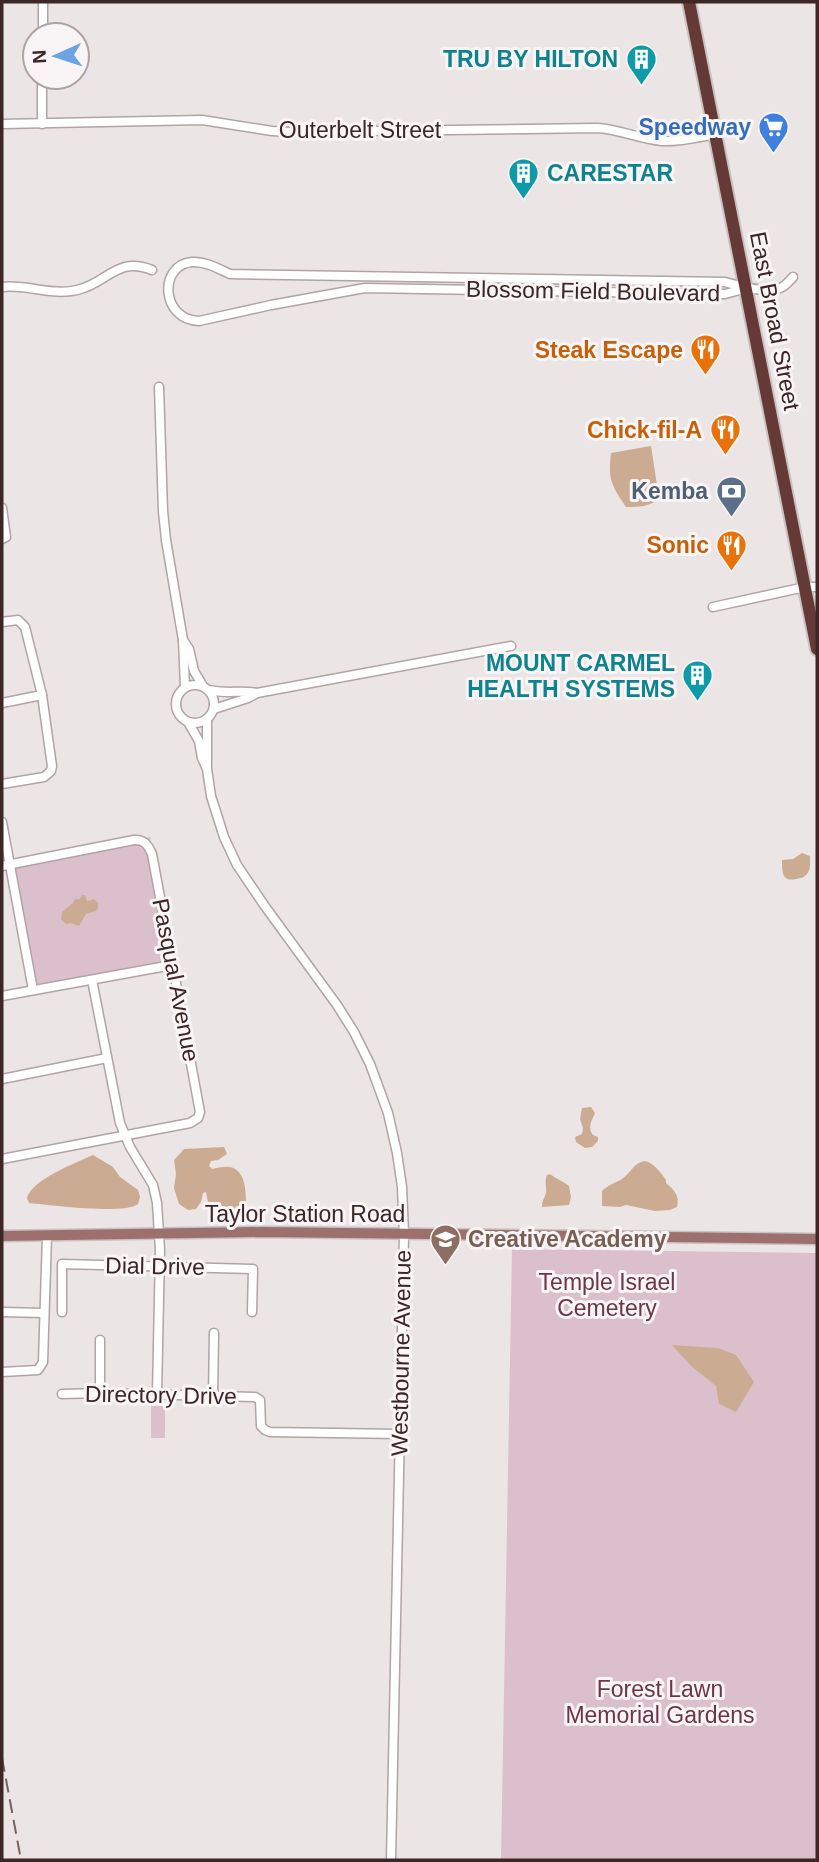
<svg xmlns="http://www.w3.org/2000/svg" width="819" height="1862" font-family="Arial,sans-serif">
  <rect width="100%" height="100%" fill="#ece5e6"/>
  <g fill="#dbc0cc">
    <polygon points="150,837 172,965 33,990 10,865"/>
    <polygon points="512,1249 817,1253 817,1860 501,1860"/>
    <rect x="151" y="1406" width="14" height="32"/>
  </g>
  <g fill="#cbac93">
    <path d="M651,446L659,498C650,507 639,507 626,507C611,485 608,480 611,453Z"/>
    <path d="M802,853L810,856C810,862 811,869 807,874C804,878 801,878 796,879C782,882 782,872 782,860L793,859Z"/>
    <polygon points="82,895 85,895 87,901 94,899 98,903 98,908 96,911 86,914 79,926 71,923 66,924 61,919 62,912 73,903 75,899 80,899"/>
    <path d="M591,1107L595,1113C592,1120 587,1128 593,1135L598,1137V1141L592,1147L585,1148L576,1142L575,1137L582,1134L583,1128L580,1119L582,1108Z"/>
    <path d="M224,1147L227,1154L218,1160L211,1161L209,1166L212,1169C217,1168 225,1166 230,1167C245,1170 246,1190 246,1202C234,1212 224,1211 209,1207L206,1192L203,1193L201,1202L196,1209L188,1210L179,1204L174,1188L176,1174L174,1160L184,1149Z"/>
    <path d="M93,1155L113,1167L120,1177L138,1190L140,1197L138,1204C124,1215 51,1205 29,1203L27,1198C32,1179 76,1163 93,1155Z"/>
    <path d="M645,1161C654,1163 661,1173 666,1180V1183C674,1190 680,1195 677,1207L670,1210L655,1211L626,1205L620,1207L602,1206V1191C608,1185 615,1183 622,1179C631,1173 633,1163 645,1161Z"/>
    <path d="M550,1174C556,1179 563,1181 569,1186L571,1197L569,1205L542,1207C542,1201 544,1199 546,1193C547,1187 544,1182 547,1175Z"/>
    <polygon points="672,1345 718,1348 736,1355 754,1382 736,1412 719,1404 716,1386 691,1366"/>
  </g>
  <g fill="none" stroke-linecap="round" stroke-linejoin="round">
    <defs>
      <g id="minor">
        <polyline points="43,35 43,2"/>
        <path d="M2,124L202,120L272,131L291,132L597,128C619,129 639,139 662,141C680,142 698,137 716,134"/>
        <polyline points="42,124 42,77"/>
        <path d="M2,287C27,284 52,296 77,290C108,283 116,256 152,270"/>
        <path d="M747,288L725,294L365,288L271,305L199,321C161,320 158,265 192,262C205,261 219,269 230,274L725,282C739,286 766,294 780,288C786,286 789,281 793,277"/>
        <polyline points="159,387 163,511 166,540 183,640"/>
        <polyline points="2,508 6,537 2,539"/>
        <polyline points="713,607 805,587 817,587"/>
        <polyline points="2,622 18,620 25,627 42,695 52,766 51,771 44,777 2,784"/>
        <circle cx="195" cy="704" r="19"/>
        <polyline points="185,687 183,640 189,649 194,671 203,686"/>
        <path d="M209,690C225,694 240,690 257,693L248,698L214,709"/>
        <polyline points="257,693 511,646"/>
        <polyline points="2,703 42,695"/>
        <polyline points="207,719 207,766"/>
        <polyline points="188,722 199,741 202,758 207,769 211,796 224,837 237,865 264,905 337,1005 354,1032 370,1064 388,1113 397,1153 402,1187 404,1234 391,1860"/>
        <polyline points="2,822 33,990"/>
        <path d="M2,866L134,840C144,839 148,845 152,854L200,1112L198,1118L190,1123L2,1159"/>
        <polyline points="92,980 120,1123 130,1147 153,1185 157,1203 160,1250 157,1394"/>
        <polyline points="2,996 172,965"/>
        <polyline points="2,1079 107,1058"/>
        <polyline points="2,1312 44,1313"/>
        <polyline points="62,1312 62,1264 253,1269 252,1312"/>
        <polyline points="2,1372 38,1370 43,1362 47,1236"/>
        <polyline points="100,1393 100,1340"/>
        <polyline points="62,1394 100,1393 255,1397 260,1400 261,1426 265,1430 270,1432 399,1434"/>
        <polyline points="213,1396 214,1333"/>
      </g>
      <polyline id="major" points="2,1236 263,1232 817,1239"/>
      <polyline id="highway" points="689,2 817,649"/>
    </defs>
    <use href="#minor" stroke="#b0a4a5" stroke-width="11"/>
    <use href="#major" stroke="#c8c2c2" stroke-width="13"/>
    <use href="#highway" stroke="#c8c2c2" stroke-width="16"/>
    <use href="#minor" stroke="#fff" stroke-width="8"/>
    <use href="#major" stroke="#9d706e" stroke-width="10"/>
    <use href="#highway" stroke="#653935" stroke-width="12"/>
    <polyline stroke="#776161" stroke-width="2" stroke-dasharray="14 7" stroke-linecap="butt" points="2,1758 21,1860"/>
  </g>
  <defs>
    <symbol id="building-pin" viewBox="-11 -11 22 30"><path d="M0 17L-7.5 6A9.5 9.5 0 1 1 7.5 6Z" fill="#0f9aa8" stroke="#f9f5f6"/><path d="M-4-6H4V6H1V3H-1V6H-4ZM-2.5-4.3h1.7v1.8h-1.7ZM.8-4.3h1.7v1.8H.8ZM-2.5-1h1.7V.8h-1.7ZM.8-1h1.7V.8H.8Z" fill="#fff"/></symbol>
    <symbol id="supermarket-pin" viewBox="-11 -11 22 30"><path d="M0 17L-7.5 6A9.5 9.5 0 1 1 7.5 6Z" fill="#3f7fe0" stroke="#f9f5f6"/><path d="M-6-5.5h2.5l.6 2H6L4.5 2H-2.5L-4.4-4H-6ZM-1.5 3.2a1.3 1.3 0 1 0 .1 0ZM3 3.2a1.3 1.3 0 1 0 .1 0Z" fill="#fff"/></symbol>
    <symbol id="restaurant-pin" viewBox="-11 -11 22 30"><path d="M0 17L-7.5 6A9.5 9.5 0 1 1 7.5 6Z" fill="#e8710a" stroke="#f9f5f6"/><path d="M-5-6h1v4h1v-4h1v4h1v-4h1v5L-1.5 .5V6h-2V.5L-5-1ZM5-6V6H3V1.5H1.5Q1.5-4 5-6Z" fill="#fff"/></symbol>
    <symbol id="bank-pin" viewBox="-11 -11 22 30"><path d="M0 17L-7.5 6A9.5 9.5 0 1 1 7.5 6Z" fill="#5c6f8a" stroke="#f9f5f6"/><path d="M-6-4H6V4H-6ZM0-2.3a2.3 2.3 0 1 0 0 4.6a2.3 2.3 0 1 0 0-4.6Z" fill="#fff"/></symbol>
    <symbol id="school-pin" viewBox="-11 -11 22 30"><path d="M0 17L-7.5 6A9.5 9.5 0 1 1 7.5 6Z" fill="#8d6e63" stroke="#f9f5f6"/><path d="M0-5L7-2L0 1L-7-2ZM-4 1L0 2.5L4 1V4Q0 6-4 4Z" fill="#fff"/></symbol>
  </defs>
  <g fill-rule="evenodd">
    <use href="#building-pin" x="624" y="42" width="35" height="47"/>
    <use href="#supermarket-pin" x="756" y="110" width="35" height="47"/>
    <use href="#building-pin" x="506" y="156" width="35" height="47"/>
    <use href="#restaurant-pin" x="688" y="332" width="35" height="47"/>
    <use href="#restaurant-pin" x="708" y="412" width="35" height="47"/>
    <use href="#bank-pin" x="714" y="474" width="35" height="47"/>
    <use href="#restaurant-pin" x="714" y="528" width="35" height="47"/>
    <use href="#building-pin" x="680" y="658" width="35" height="47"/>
    <use href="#school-pin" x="428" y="1222" width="35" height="47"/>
  </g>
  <g text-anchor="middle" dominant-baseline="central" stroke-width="6" stroke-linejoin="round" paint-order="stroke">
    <g font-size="23" font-weight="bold" fill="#0d838f" stroke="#f9f5f6" text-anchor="end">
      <text x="618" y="59">TRU BY HILTON</text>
      <text x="547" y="173" text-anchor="start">CARESTAR</text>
      <text x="675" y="663">MOUNT CARMEL<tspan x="675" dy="26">HEALTH SYSTEMS</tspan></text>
    </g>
    <g font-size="23" font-weight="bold" fill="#366cbe" stroke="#f9f5f6" text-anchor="end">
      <text x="751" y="127">Speedway</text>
    </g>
    <g font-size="23" fill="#3c2626" stroke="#f9f5f6">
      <text x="360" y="130">Outerbelt Street</text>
      <text transform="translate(593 291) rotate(1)">Blossom Field Boulevard</text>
      <text transform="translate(775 321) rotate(79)">East Broad Street</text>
      <text transform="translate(176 980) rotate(79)">Pasqual Avenue</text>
      <text x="305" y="1214">Taylor Station Road</text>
      <text transform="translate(155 1266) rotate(1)">Dial Drive</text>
      <text transform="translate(401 1353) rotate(-89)">Westbourne Avenue</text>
      <text transform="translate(161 1395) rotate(1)">Directory Drive</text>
    </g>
    <g font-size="23" font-weight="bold" fill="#c56008" stroke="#f9f5f6" text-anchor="end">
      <text x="683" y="350">Steak Escape</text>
      <text x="702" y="430">Chick-fil-A</text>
      <text x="709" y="545">Sonic</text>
    </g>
    <g font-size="23" font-weight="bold" fill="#4e5e75" stroke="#f9f5f6" text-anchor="end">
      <text x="708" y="491">Kemba</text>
    </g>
    <g font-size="23" font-weight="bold" fill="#785e54" stroke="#f9f5f6" text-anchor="start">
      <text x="468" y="1239">Creative Academy</text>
    </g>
    <g font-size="23" fill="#6e3447" stroke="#f9f5f6">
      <text x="607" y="1282">Temple Israel<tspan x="607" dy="26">Cemetery</tspan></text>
      <text x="660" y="1689">Forest Lawn<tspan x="660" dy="26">Memorial Gardens</tspan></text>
    </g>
  </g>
  <rect width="819" height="1862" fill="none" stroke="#3c2626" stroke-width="7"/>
  <g transform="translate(56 56) rotate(267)"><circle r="33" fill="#f9f5f6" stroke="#ada2a3" stroke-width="2"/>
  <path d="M0-5L12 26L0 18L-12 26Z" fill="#6ca3e2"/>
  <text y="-10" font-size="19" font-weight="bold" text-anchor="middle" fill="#3c2626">N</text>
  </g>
</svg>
